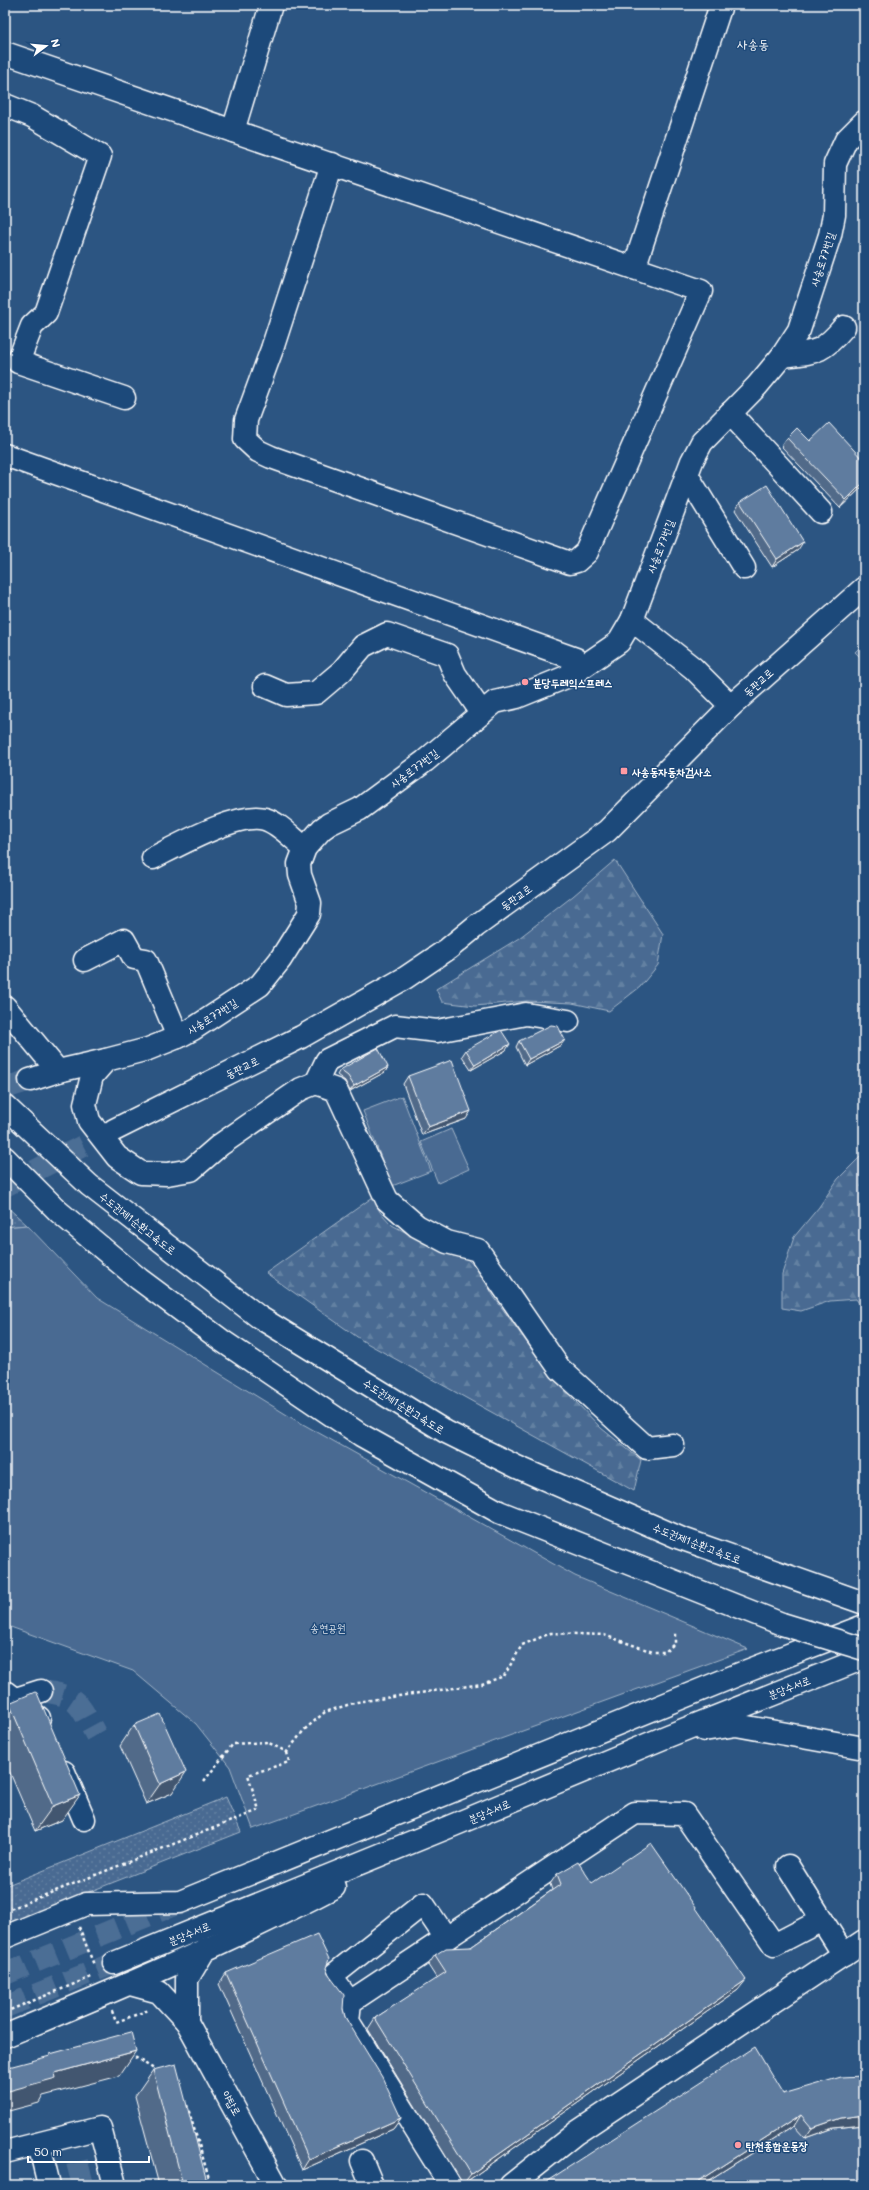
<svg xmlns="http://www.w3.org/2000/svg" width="869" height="2190" font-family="Mali,'Poor Story',sans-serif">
  <defs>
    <pattern id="grass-dots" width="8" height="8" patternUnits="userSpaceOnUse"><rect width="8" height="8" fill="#486b92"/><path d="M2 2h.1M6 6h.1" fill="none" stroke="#6381a2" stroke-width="1.8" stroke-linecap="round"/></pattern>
    <pattern id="forest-firs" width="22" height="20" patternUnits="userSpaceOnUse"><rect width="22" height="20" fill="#486b92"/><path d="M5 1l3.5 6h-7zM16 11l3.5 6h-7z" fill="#6381a2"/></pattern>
  </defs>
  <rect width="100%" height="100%" fill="#2c5582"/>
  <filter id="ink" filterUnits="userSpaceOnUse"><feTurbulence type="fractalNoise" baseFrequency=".025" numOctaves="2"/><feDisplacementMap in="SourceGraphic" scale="8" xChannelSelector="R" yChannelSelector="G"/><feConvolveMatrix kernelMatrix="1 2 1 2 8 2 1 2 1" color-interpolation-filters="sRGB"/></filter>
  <g filter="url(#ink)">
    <g fill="url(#grass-dots)" stroke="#a4b5c8">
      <polygon points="5,1205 27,1225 5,1227"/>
      <polygon points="226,1797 241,1832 5,1925 5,1886"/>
    </g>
    <g fill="url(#forest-firs)" stroke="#a4b5c8">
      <polygon points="864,643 864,661 855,652"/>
      <polygon points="615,860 663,934 658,965 640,987 609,1011 572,1003 527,1001 475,1006 442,1002 436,989 519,938 573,896"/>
      <polygon points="864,1155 864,1310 856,1299 830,1301 801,1311 782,1308 782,1274 794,1237 819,1207 838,1179 861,1156"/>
      <polygon points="373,1197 380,1212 392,1225 418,1239 467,1259 480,1271 494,1297 551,1376 601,1428 641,1460 634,1491 363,1341 266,1273"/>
    </g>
    <g fill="#486b92" stroke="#a4b5c8">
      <polygon points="402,1096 431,1171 392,1186 363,1111"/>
      <polygon points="451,1129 469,1169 438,1183 421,1142"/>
      <polygon points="27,1225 97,1298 292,1418 575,1576 748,1649 253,1829 230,1767 196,1724 133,1671 5,1625 5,1227"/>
      <polygon points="864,2086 864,2185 550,2185 776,2104"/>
    </g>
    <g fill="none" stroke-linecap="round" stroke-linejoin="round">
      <g stroke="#4c6e95" stroke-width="22" stroke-dasharray="22 11" stroke-linecap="butt">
        <polyline points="5,1088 30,1080"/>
        <path d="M41,1691C80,1696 78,1703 96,1735"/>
        <polyline points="77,2162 83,2185"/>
      </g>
      <polyline stroke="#4c6e95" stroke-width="22" stroke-dasharray="22 11" stroke-linecap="butt" points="5,1186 114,1130"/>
      <g stroke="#4c6e95" stroke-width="22" stroke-dasharray="22 11" stroke-linecap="butt">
        <polyline points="5,1974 179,1903"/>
        <polyline points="5,2007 114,1963"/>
      </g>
      <defs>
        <g id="minor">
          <path d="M5,53C237,132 469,211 701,291L587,552L577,561L570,563L271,457L258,451L245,439L246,420L272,349L332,164"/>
          <polyline points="5,105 32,116 100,156 46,313 32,326 18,362 124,398"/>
          <polyline points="233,131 271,5"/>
          <polyline points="634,268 721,5"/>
          <path d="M782,356C816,352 821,354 844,327"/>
          <polyline points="730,413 821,512"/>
          <polyline points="5,455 576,659 571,675"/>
          <polyline points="687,475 744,568"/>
          <polyline points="632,620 693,668 731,706"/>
          <polyline points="265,686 286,695 316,693 342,671 363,646 387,634 447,655 455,674 482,713"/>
          <path d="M153,858C177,846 239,811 265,819C279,823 293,839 305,848"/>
          <polyline points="85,960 124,940 134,958 146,960 178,1037"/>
          <polyline points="5,1007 58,1071"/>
          <polyline points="30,1080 58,1071 106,1060"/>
          <polyline points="316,1083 327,1060 395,1026 437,1031 526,1014 568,1021"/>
          <polyline points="673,1445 647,1448 560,1369 478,1250 447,1242 417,1226 387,1200 336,1090 316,1083 301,1089 220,1145 191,1170 167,1174 141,1173 117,1157 89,1121 85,1104 92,1076 106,1060 148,1049 178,1037 193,1029 260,985 280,960 309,914 310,903 300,875 299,864 305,848 322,829 329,824 360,809 425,761 495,702 517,697 571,675 619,642 632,620 692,461 702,442 757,386 782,356 799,330 830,235 834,215 835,164 846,140 864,122"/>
          <polyline points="5,1692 39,1718"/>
          <polyline points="16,1699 41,1691"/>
          <polyline points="64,1772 84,1819"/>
          <polyline points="788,1866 844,1955"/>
          <polyline points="350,2002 331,1977 423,1904 446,1938"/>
          <polyline points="187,2022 276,2185"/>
          <polyline points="39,2144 49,2185"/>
          <polyline points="5,2152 100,2128 115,2185"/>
          <polyline points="362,2161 372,2185"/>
          <polyline points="450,2185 348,2021 350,2002 635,1813 684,1814 774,1945 822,1920"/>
          <polyline points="511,2185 576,2133 864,1941"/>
        </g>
        <polyline id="major" points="114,1130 301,1037 405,978 448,949 476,926 607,831 731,706 864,588"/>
        <g id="highway">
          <polyline points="5,1106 89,1185 259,1317 446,1432 517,1467 680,1538 864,1603"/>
          <polyline points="5,1158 59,1212 139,1279 221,1340 361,1435 499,1512 782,1624"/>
          <polyline points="704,1730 736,1725 864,1748"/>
          <polyline points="5,1937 86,1904 180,1902 747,1671 864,1626"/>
          <polyline points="114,1963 444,1829 668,1736 864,1658"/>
          <polyline points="130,1984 159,1992 187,2022"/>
          <polyline points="187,2022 187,1979 205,1949"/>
          <path d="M5,2036C116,1990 227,1943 334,1887"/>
        </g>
      </defs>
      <use href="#minor" stroke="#fff" stroke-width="25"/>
      <use href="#major" stroke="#fff" stroke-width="25"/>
      <use href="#highway" stroke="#fff" stroke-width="25"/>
      <g stroke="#fff" stroke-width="2.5" stroke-dasharray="3 3" stroke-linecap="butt">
        <polyline points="204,1781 233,1744 267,1742 287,1752 304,1730 325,1712 357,1702 482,1684 504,1676 522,1645 551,1633 604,1635 653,1652 665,1652 675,1643 675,1631"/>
        <polyline points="5,1911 259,1810 248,1775 289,1762 287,1752"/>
        <polyline points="79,1927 94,1965"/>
        <polyline points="112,2011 116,2022 149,2010"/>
        <polyline points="5,2012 94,1976"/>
        <polyline points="130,2054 157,2071"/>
        <polyline points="187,2105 211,2185"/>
      </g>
      <use href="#minor" stroke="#1f4a7a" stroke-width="22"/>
      <use href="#major" stroke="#1f4a7a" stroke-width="22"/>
      <use href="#highway" stroke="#1f4a7a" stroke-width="22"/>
      <defs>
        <polyline id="highway-bridge" points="782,1624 864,1649"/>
      </defs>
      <use href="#highway-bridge" stroke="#fff" stroke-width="25" stroke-linecap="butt"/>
      <use href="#highway-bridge" stroke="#1f4a7a" stroke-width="22"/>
    </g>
    <g fill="#516b89" stroke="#fff">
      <polygon points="787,438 810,441 864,485 840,508 781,446"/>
      <polygon points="740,502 798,550 772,567 735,510"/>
      <polygon points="519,1041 561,1045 525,1065 516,1047"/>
      <polygon points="466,1050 506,1050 471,1070 462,1056"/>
      <polygon points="388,1067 385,1072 350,1091 345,1081 337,1075 340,1070"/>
      <polygon points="408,1076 466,1119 422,1135 403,1084"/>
      <polygon points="9,1703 62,1820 35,1831 5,1761 5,1708"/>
      <polygon points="134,1725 172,1793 146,1804 120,1746"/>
      <polygon points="557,1874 592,1883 738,1990 463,2184 368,2029 375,2018 437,1979 428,1965 435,1955 471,1947 552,1890 550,1884"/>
      <polygon points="326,1968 343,2009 345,2017 401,2118 393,2129 302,2170 219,1984 226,1973"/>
      <polygon points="153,2070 207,2182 205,2185 159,2185 135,2096"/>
      <polygon points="864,2076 864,2125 833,2128 805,2138 794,2126 701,2185 541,2185 783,2094"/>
    </g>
    <g fill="#42576f" stroke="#fff">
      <polygon points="864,482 864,485 840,508 846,500"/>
      <polygon points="803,542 798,550 772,567 777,559"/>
      <polygon points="565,1040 561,1045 525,1065 529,1059"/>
      <polygon points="510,1044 506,1050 471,1070 475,1065"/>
      <polygon points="388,1067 385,1072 350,1091 354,1086"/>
      <polygon points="471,1111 466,1119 422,1135 428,1127"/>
      <polygon points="186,1772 172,1793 146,1804 160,1784"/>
      <polygon points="80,1795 62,1820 35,1831 53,1806"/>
      <polygon points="746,1980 738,1990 463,2184 471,2174"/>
      <polygon points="136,2051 119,2076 43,2096 39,2103 5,2112 5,2092 55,2073"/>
      <polygon points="801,2115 794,2126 701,2185 692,2185"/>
      <polygon points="864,2115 864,2125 833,2128 805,2138 812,2128 841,2118"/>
      <polygon points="401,2118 393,2129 302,2170 309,2159"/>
      <polygon points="207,2182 205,2185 197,2185"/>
    </g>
    <g fill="#5e7c9f" stroke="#fff">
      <polygon points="829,423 864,461 864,482 846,500 787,438 797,428 810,441"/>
      <polygon points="767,485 803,542 777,559 740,502"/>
      <polygon points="551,1025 558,1026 565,1040 529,1059 519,1041"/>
      <polygon points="501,1030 510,1044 475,1065 466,1050"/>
      <polygon points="378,1048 388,1067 354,1086 348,1076 340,1070"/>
      <polygon points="452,1060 471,1111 428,1127 408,1076"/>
      <polygon points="35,1692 37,1693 80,1795 53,1806 9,1703"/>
      <polygon points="160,1714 186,1772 160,1784 134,1725"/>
      <polygon points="651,1843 746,1980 471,2174 375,2018 446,1972 435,1955 446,1948 471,1947 561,1884 557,1874 578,1862 592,1883"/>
      <polygon points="317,1934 329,1959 326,1968 328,1974 344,1995 343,2009 345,2017 382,2077 401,2118 309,2159 226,1973"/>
      <polygon points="131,2032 136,2051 55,2073 56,2078 5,2092 5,2068 50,2056 50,2054"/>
      <polygon points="755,2047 783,2094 841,2077 864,2076 864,2115 841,2118 812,2128 801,2115 692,2185 541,2185"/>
      <polygon points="176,2064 207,2182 197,2185 183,2185 153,2070"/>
    </g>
  </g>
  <g fill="#ff9aa2" stroke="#1f4a7a" stroke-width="1.5">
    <circle cx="525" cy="682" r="4"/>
    <rect x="620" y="767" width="8" height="8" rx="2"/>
    <circle cx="738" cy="2145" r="4"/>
  </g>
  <g text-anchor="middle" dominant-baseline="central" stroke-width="3" stroke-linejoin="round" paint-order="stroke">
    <g font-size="11" fill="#fff" stroke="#1f4a7a">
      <text transform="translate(822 259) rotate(-72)">사송로77번길</text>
      <text transform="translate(660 546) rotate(-69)">사송로77번길</text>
      <text transform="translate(758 682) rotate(-42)">동판교로</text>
      <text transform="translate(414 768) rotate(-37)">사송로77번길</text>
      <text transform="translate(516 897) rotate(-36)">동판교로</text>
      <text transform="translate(212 1016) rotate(-32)">사송로77번길</text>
      <text transform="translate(242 1067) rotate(-26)">동판교로</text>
      <text transform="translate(138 1223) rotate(38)">수도권제1순환고속도로</text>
      <text transform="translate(404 1406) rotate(32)">수도권제1순환고속도로</text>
      <text transform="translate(697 1543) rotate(21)">수도권제1순환고속도로</text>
      <text transform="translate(789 1687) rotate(-21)">분당수서로</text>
      <text transform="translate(489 1811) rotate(-23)">분당수서로</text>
      <text transform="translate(189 1933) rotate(-22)">분당수서로</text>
      <text transform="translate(232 2103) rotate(61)">야탑로</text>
    </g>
    <g font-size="11" font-weight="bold" fill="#fff" stroke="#1f4a7a" text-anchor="start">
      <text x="533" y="682">분당두레익스프레스</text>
      <text x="632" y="771">사송동자동차검사소</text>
      <text x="746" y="2145">탄천종합운동장</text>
    </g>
    <g font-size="11" fill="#dae1e9" stroke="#1f4a7a">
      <text x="328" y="1627">송현공원</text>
    </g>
    <g font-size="13" fill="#fff" stroke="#1f4a7a">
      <text x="753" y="43">사송동</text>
    </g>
  </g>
  <rect width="869" height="2190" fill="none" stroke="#1f4a7a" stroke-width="20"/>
  <rect x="10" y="10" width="849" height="2170" fill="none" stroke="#fff" stroke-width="1.5" filter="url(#ink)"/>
  <g transform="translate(46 46) rotate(74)" stroke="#1f4a7a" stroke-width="3" paint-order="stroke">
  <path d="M0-3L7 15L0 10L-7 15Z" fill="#ffffff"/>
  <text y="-6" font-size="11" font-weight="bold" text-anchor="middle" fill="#ffffff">N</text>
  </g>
  <path d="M28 2156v6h121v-6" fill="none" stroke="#ffffff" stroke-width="2"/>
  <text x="34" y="2156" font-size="12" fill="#ffffff" stroke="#1f4a7a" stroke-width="3" paint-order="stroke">50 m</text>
</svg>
